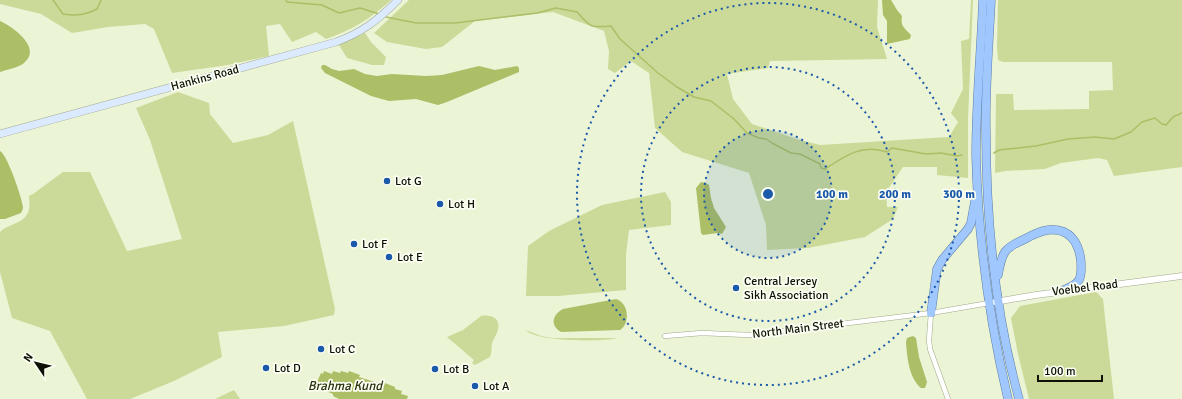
<svg xmlns="http://www.w3.org/2000/svg" width="1182" height="399" font-family="Signika,sans-serif">
  <rect width="100%" height="100%" fill="#ecf4d6"/>
  <g fill="#cbda99">
    <path d="M0,0H391C372,18 350,31 326,39L316,32L292,42L280,24L266,26L269,56L228,65L172,73L154,29L145,24L108,27L72,33L41,14L0,4Z"/>
    <polygon points="409,0 878,0 877,27 887,59 770,61 768,68 727,74 733,99 752,124 800,140 820,145 949,137 958,122 951,113 963,89 961,41 969,39 971,0 973,0 968,119 968,178 937,175 937,167 903,167 886,192 887,207 898,207 893,219 865,237 808,248 767,250 766,225 749,173 682,152 655,128 649,73 631,61 615,73 608,69 609,51 604,31 553,12 475,21 442,47 426,49 387,42 374,33"/>
    <polygon points="998,0 1182,0 1182,167 1114,176 1107,160 1098,158 1061,163 1045,169 1005,171 995,173 996,94 1013,94 1014,110 1089,109 1089,91 1113,90 1112,62 1003,62 998,60 997,46"/>
    <polygon points="365,33 371,42 386,57 384,65 372,65 347,58 339,45"/>
    <path d="M178,92L209,103L210,114L233,143L268,135L293,121L335,309L334,315L284,326L218,332L222,357L174,381L130,399H87L50,331L12,318L0,272V232C9,223 26,224 29,209C30,205 29,200 29,196L33,194L63,172H90L127,251L182,239L150,140L136,108Z"/>
    <polygon points="665,192 671,202 671,225 629,230 626,255 626,290 558,296 526,296 528,246 549,231 602,205"/>
    <polygon points="1096,292 1103,299 1114,399 1029,399 1018,354 1011,318 1020,306"/>
    <path d="M481,316C490,314 501,318 498,329C497,335 493,339 492,344C491,349 492,353 490,357L475,365L472,363L474,360L447,337L463,330Z"/>
    <path d="M526,330L541,336L552,338H618C603,342 535,342 526,330Z"/>
    <polygon points="234,390 240,399 215,399"/>
  </g>
  <g fill="#acbe66">
    <path d="M882,0H891L897,10L902,16C900,27 905,28 911,35L910,39L887,44V21L883,15Z"/>
    <path d="M0,21C12,26 43,48 24,63C18,68 8,69 0,72Z"/>
    <polygon points="322,65 325,65 332,69 339,71 354,69 365,74 377,76 392,74 426,76 442,75 479,66 495,70 517,66 519,68 519,72 447,102 438,105 416,99 389,101 371,96 325,73 321,68"/>
    <path d="M0,151C7,154 22,198 23,207C23,210 22,210 21,213L5,219H0Z"/>
    <polygon points="701,182 706,183 709,185 711,198 714,208 726,227 722,234 718,233 703,235 701,233 696,188"/>
    <path d="M616,299C628,302 631,323 620,330L561,332C549,325 553,314 563,309Z"/>
    <path d="M913,336L916,338L919,357L927,382L925,388H921C909,378 907,357 906,342L907,338Z"/>
    <polygon points="324,371 332,374 333,371 340,373 341,371 348,373 349,371 360,375 359,377 384,385 385,383 395,387 395,389 402,391 401,394 408,396 407,399 339,399 333,396 333,394 326,391 327,388 320,386 320,383 317,382 321,373 323,374"/>
  </g>
  <g fill="none" stroke-linecap="round" stroke-linejoin="round">
    <g stroke="#acbe66" stroke-width="1.5">
      <path d="M53,0L63,14C76,16 85,15 97,9L101,0"/>
      <polyline points="286,0 287,2 322,5 339,13 360,8 379,14"/>
      <path d="M386,17L416,23H455L537,13L556,8L577,12C590,27 590,28 611,26L620,39L658,73L677,87L694,97L711,101L734,119L747,133L759,138L766,139L772,143L791,153L800,154L820,164L821,168L825,169C846,155 862,144 887,152L892,148L926,154L941,153L957,156L962,155"/>
      <polyline points="994,153 999,150 1036,146 1068,139 1095,137 1114,139 1131,132 1142,122 1155,118 1162,124 1166,125 1173,117 1182,113"/>
    </g>
    <defs>
      <g id="minor">
        <polyline points="931,313 929,340 930,349 948,399"/>
        <polyline points="665,336 702,333 749,335 931,313 989,303"/>
      </g>
      <polyline id="tertiary" points="995,302 1036,295 1182,276"/>
      <path id="secondary" d="M0,134L336,42C363,32 378,20 398,0"/>
      <g id="trunk">
        <path d="M983,0C981,52 976,103 976,155C978,237 989,319 1008,399"/>
        <path d="M991,0C989,44 985,87 986,131C986,220 995,313 1019,399"/>
        <path d="M998,275C1002,252 1004,248 1025,239C1032,235 1040,231 1048,230C1070,228 1079,242 1081,262C1081,268 1082,274 1079,280C1075,286 1068,288 1062,291"/>
        <polyline points="931,313 937,269 942,260 968,229 971,223 975,201"/>
      </g>
    </defs>
    <use href="#minor" stroke="#a1a88c" stroke-width="5.5"/>
    <use href="#tertiary" stroke="#a1a88c" stroke-width="7"/>
    <use href="#secondary" stroke="#a1a88c" stroke-width="8"/>
    <use href="#trunk" stroke="#5d7ea7" stroke-width="9"/>
    <use href="#minor" stroke="#fff" stroke-width="4.5"/>
    <use href="#tertiary" stroke="#fff" stroke-width="6"/>
    <use href="#secondary" stroke="#dbeaff" stroke-width="7"/>
    <use href="#trunk" stroke="#a0c7fe" stroke-width="8"/>
  </g>
  <circle cx="768" cy="194" r="64" fill="#1b59aa" fill-opacity=".12"/>
  <g fill="none" stroke="#1b59aa" stroke-width="2" stroke-dasharray="2 4">
    <circle cx="768" cy="194" r="64"/>
    <circle cx="768" cy="194" r="127"/>
    <circle cx="768" cy="194" r="191"/>
  </g>
  <g fill="#1b59aa" stroke="#fbfff3" stroke-width="1.5">
    <circle cx="387" cy="181" r="4"/>
    <circle cx="440" cy="204" r="4"/>
    <circle cx="354" cy="244" r="4"/>
    <circle cx="389" cy="257" r="4"/>
    <circle cx="736" cy="288" r="4"/>
    <circle cx="321" cy="349" r="4"/>
    <circle cx="266" cy="368" r="4"/>
    <circle cx="435" cy="369" r="4"/>
    <circle cx="475" cy="386" r="4"/>
  </g>
  <g text-anchor="middle" dominant-baseline="central" stroke-width="3.5" stroke-linejoin="round" paint-order="stroke">
    <g font-size="12" fill="#0e1006" stroke="#fbfff3">
      <text transform="translate(205 78) rotate(-15)">Hankins Road</text>
      <text transform="translate(1085 288) rotate(-7)">Voelbel Road</text>
      <text transform="translate(798 329) rotate(-7)">North Main Street</text>
    </g>
    <g font-size="12" fill="#0e1006" stroke="#fbfff3" text-anchor="start">
      <text x="395" y="181">Lot G</text>
      <text x="448" y="204">Lot H</text>
      <text x="362" y="244">Lot F</text>
      <text x="397" y="257">Lot E</text>
      <text x="744" y="281">Central Jersey<tspan x="744" dy="14">Sikh Association</tspan></text>
      <text x="329" y="349">Lot C</text>
      <text x="274" y="368">Lot D</text>
      <text x="443" y="369">Lot B</text>
      <text x="483" y="386">Lot A</text>
    </g>
    <g font-size="13" font-style="italic" fill="#2b320c" stroke="#fbfff3">
      <text x="345" y="386">Brahma Kund</text>
    </g>
  </g>
  <circle cx="768" cy="194" r="6" fill="#1b59aa" stroke="#fbfff3" stroke-width="2"/>
  <g font-size="12" text-anchor="middle" font-weight="bold" fill="#1b59aa" stroke="#fbfff3" stroke-width="3.5" stroke-linejoin="round" paint-order="stroke">
    <text x="832" y="198">100 m</text>
    <text x="895" y="198">200 m</text>
    <text x="959" y="198">300 m</text>
  </g>
  <g transform="translate(36 363) rotate(305)" stroke="#fbfff3" stroke-width="3" paint-order="stroke">
  <path d="M0-3L7 15L0 10L-7 15Z" fill="#0e1006"/>
  <text y="-6" font-size="11" font-weight="bold" text-anchor="middle" fill="#0e1006">N</text>
  </g>
  <path d="M1038 375v6h64v-6" fill="none" stroke="#0e1006" stroke-width="2"/>
  <text x="1044" y="375" font-size="12" fill="#0e1006" stroke="#fbfff3" stroke-width="3" paint-order="stroke">100 m</text>
</svg>
